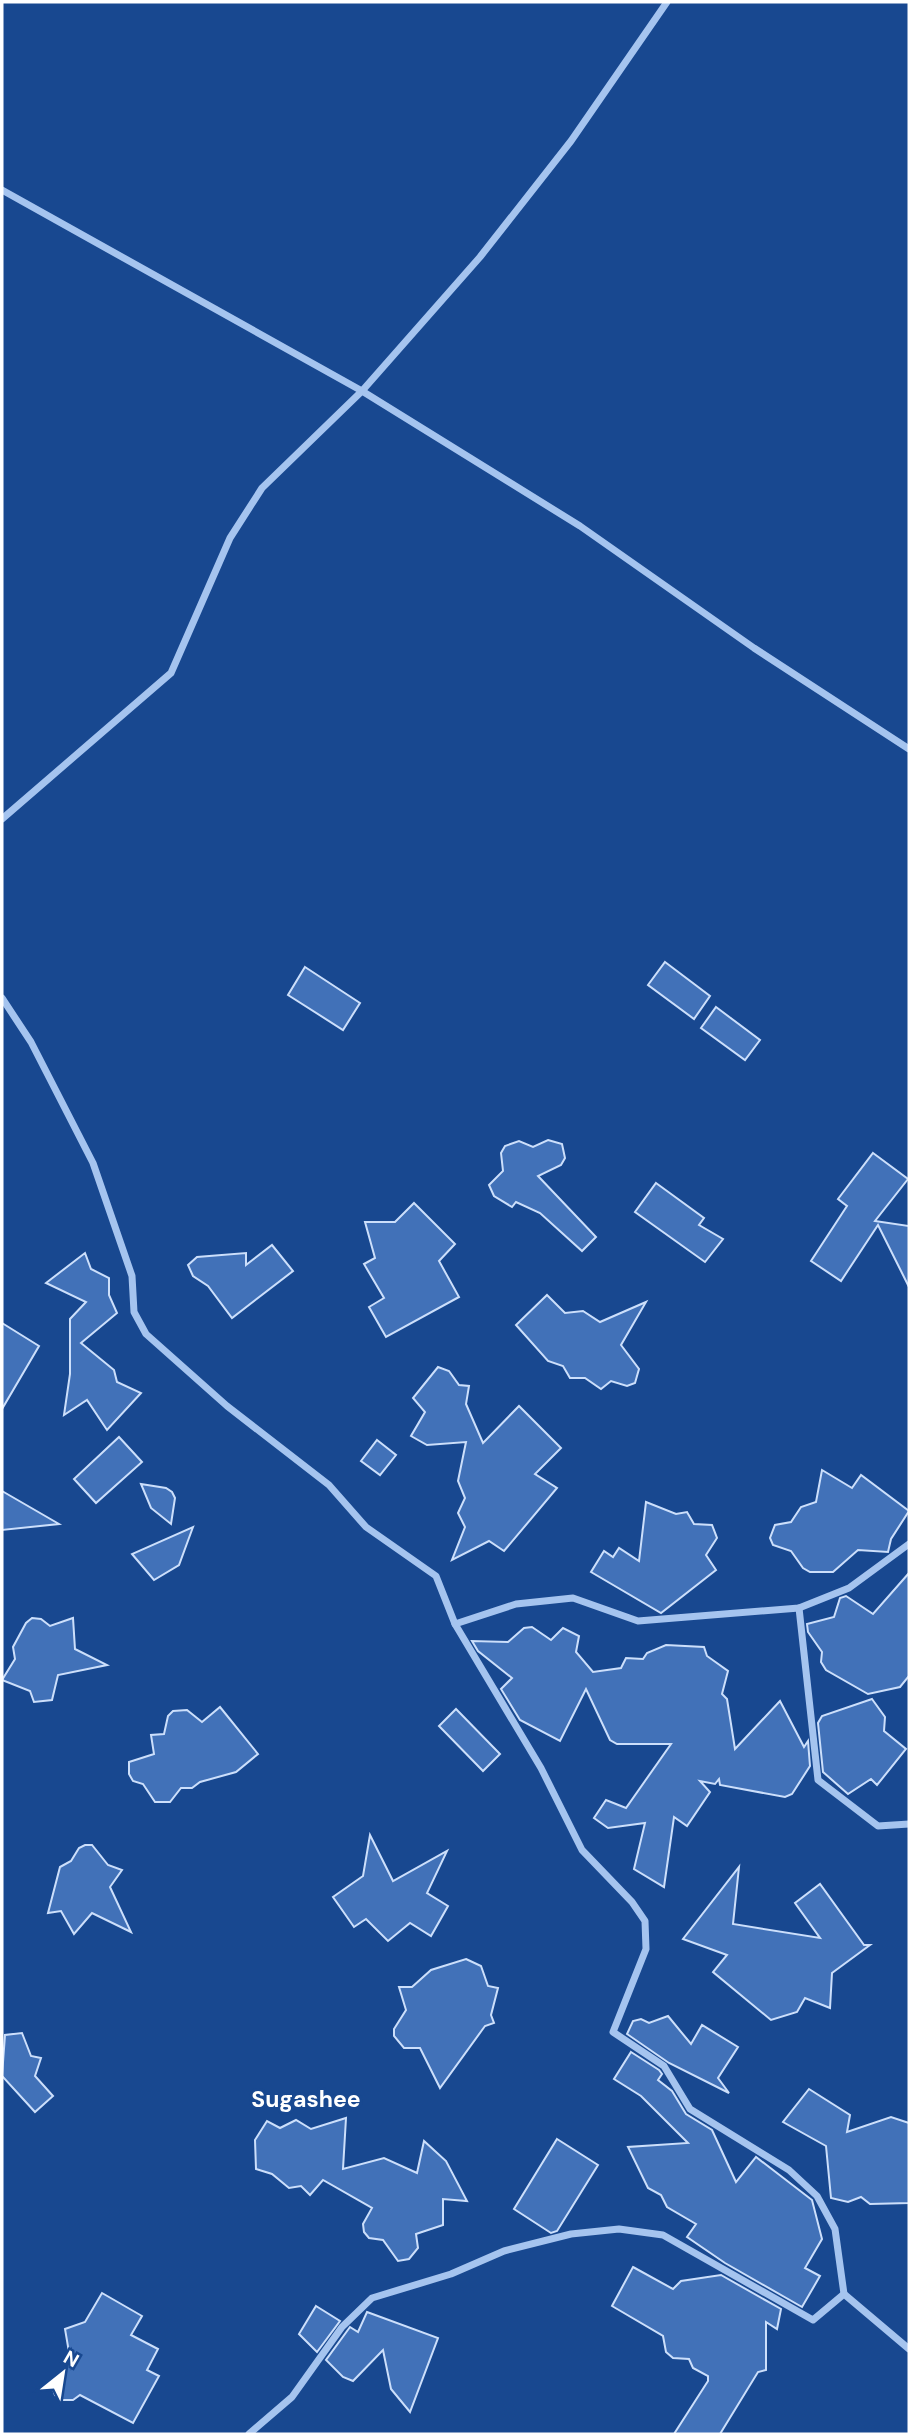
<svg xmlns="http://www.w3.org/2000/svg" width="911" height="2436" font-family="'DM Sans',sans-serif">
  <rect width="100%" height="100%" fill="#184890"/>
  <g fill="#4171b8" stroke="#ccdffb" stroke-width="2">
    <polygon points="665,962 710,996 694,1019 648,985"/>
    <polygon points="305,967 360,1003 343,1030 288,995"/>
    <polygon points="716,1007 760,1040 745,1060 701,1028"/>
    <polygon points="548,1140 562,1144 565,1158 561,1165 538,1176 596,1237 582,1251 540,1213 516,1202 512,1207 494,1196 489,1185 503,1171 501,1153 505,1146 519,1141 533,1147"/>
    <polygon points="873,1153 908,1179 875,1221 909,1226 909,1287 878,1225 841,1281 811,1261 847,1206 838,1199"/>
    <polygon points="656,1183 704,1218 699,1225 723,1239 705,1262 635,1212"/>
    <polygon points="414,1203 455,1244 439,1261 459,1297 386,1337 369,1307 384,1298 364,1264 375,1258 365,1222 395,1222"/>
    <polygon points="272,1245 293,1271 232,1318 208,1286 193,1276 188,1265 197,1257 246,1253 246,1265"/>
    <polygon points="85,1253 91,1269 109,1278 109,1295 117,1313 81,1343 114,1370 117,1382 141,1393 107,1430 87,1400 64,1415 70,1374 70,1319 86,1302 46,1283"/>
    <polygon points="547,1295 565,1313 583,1311 600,1322 646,1302 621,1345 639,1369 635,1383 627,1386 611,1381 601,1389 585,1378 570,1378 563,1366 548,1361 516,1325"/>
    <polygon points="2,1323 39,1346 2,1409"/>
    <polygon points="438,1367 449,1371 459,1385 469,1386 466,1404 483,1443 519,1406 561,1448 535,1474 557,1488 504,1551 489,1541 452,1560 465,1527 458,1513 465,1498 458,1481 466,1442 427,1445 411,1436 425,1412 413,1398"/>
    <polygon points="119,1437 142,1462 96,1503 74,1479"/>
    <polygon points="377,1440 396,1455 380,1475 361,1461"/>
    <polygon points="822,1470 852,1488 861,1475 909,1511 891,1539 888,1552 858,1550 833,1572 810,1572 803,1568 791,1551 773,1545 770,1538 775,1525 791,1522 801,1507 816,1502"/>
    <polygon points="141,1484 166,1488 172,1492 175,1498 171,1524 151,1508"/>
    <polygon points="2,1491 59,1524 2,1530"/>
    <polygon points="646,1502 676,1514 687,1512 694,1524 712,1525 717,1538 706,1555 716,1570 661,1613 591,1572 604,1551 613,1557 619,1548 639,1561"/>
    <polygon points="193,1527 179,1565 154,1580 132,1554"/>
    <polygon points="909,1573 909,1676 900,1687 868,1694 826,1670 821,1662 822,1652 808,1632 807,1624 834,1617 840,1598 846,1596 873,1614"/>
    <polygon points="32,1618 41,1619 50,1626 73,1618 75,1649 107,1665 58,1675 52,1700 34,1702 30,1691 2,1680 15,1659 13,1647 26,1623"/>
    <polygon points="532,1627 551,1640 563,1628 579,1636 576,1652 593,1672 621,1668 626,1658 643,1659 647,1653 666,1645 704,1647 707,1656 728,1671 722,1694 727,1699 735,1749 780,1701 804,1747 808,1741 810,1766 792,1794 785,1797 720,1785 719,1779 715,1784 700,1781 710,1792 687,1826 674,1817 664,1887 634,1869 645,1823 608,1828 594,1818 606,1800 626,1808 671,1744 617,1744 610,1740 586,1689 560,1741 520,1720 501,1689 512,1678 478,1651 472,1641 508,1642 524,1628"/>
    <polygon points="872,1699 885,1717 884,1731 906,1749 877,1785 871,1779 848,1794 823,1772 818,1723 822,1716"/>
    <polygon points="220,1707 258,1754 236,1772 200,1782 192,1788 181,1788 170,1802 155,1802 143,1784 133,1781 129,1774 129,1762 154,1754 151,1735 164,1734 168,1716 173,1711 187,1710 202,1722"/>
    <polygon points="456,1709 500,1754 483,1771 439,1726"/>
    <polygon points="370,1835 393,1881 447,1851 427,1893 448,1906 431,1936 410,1923 388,1941 366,1919 354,1927 333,1897 363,1876"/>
    <polygon points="85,1845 92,1845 108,1865 122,1870 110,1887 131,1932 92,1913 74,1934 61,1911 48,1913 60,1867 71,1861 79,1848"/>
    <polygon points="739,1867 733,1924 820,1938 795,1903 820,1884 864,1945 870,1945 832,1973 830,2008 805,1998 797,2012 771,2020 713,1972 727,1955 683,1939"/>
    <polygon points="466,1959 481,1966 488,1986 498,1988 491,2015 494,2023 485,2026 440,2088 420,2048 404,2048 394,2036 394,2029 406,2010 399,1987 412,1987 431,1970"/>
    <polygon points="668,2016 691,2044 702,2025 738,2047 718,2078 729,2093 669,2063 627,2034 633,2021 641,2019 649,2023"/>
    <polygon points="22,2033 31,2056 41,2058 35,2076 53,2096 35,2112 2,2076 5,2035"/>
    <polygon points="631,2052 659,2070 662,2074 658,2080 672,2091 686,2114 712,2130 736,2182 756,2157 812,2200 822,2239 805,2268 820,2276 802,2307 725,2263 687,2237 696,2224 667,2207 661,2195 648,2188 628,2147 688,2143 641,2096 614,2079"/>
    <polygon points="809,2089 850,2115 847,2132 891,2117 909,2123 909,2203 870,2204 861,2197 848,2202 831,2198 826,2146 783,2122"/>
    <polygon points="346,2118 343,2169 384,2158 417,2173 424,2141 446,2161 467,2201 443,2199 443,2225 416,2234 418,2248 409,2259 398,2261 383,2240 369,2238 364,2232 363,2224 372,2208 323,2180 310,2195 301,2186 289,2188 272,2174 256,2169 255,2140 267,2121 280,2128 296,2120 311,2129"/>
    <polygon points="557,2139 598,2165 557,2231 551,2233 514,2209"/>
    <polygon points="633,2267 673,2289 681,2281 721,2275 781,2309 777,2329 766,2322 766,2370 758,2372 720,2434 674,2434 708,2381 708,2376 693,2368 689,2359 673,2358 666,2352 663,2336 612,2306"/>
    <polygon points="102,2293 142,2316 131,2335 158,2349 147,2370 159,2376 133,2423 80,2395 73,2400 63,2400 55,2395 52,2386 55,2376 71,2364 65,2329 85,2322"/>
    <polygon points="316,2306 340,2321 317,2352 299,2334"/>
    <polygon points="367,2312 438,2338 410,2412 391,2389 383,2350 353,2381 343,2377 326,2360 350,2327 358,2332"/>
  </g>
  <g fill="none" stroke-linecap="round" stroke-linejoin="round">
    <g stroke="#a5c4ef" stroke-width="7">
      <polyline points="2,190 362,391 580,526 754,648 909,749"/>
      <polyline points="2,819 171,673 230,538 262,488 362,391 480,257 571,141 667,2"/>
      <polyline points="2,998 31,1042 93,1163 132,1276 134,1312 146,1334 227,1406 329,1485 366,1527 436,1576 455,1624 541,1768 582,1850 632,1902 645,1921 646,1949 613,2032 664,2066 690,2109 789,2170 817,2196 835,2229 844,2294"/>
      <polyline points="799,1608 818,1780 878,1826 909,1824"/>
      <polyline points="455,1624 516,1604 573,1598 638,1621 799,1608 849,1588 909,1544"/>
      <polyline points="249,2434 292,2397 342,2327 372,2298 451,2274 504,2251 571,2234 619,2229 663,2235 813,2320 844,2294 909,2349"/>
    </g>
  </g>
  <g text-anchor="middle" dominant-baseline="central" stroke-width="6" stroke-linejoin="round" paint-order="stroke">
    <g font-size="23" font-weight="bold" fill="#fff" stroke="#184890">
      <text x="306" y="2099">Sugashee</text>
    </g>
  </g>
  <rect width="911" height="2436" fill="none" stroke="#ffffff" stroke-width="7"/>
  <g transform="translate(63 2373) rotate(30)" stroke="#184890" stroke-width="5" paint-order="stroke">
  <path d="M0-5L12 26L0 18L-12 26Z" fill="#ffffff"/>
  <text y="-10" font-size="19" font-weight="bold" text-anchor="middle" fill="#ffffff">N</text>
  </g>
</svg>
